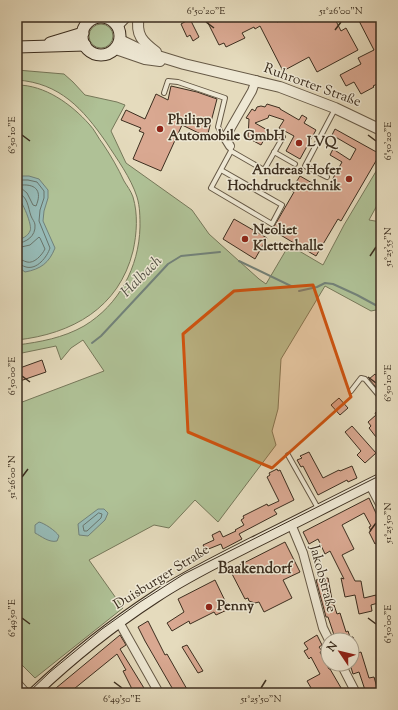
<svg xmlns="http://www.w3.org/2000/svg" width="398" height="710" font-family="'Sorts Mill Goudy',serif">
  <rect width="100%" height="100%" fill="#e5dbbd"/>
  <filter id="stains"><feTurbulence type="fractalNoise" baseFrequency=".005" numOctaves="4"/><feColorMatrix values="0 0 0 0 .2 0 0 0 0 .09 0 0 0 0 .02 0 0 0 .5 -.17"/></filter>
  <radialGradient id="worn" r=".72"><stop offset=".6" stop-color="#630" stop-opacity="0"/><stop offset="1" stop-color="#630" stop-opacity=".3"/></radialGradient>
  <g fill="#afc196" stroke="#76785a">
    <circle cx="101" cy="36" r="12"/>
    <path d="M17,70L64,74L73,82L85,95L117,102L125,105L111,131L126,163L192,210L209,234L259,279L266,284L289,245L323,265L344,225L381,163V198L369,220L381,222V309L371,311L325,286L281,359L278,409L272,431L276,445L218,522L195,500L169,528L154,525L89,560L123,608L35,678L17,660V404L104,371L83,340L71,348L61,360L56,346L17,354V345C40,342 63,338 84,326C119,305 139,267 140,227C140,217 140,207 137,197C131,178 117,159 106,142C83,109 60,83 17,80Z"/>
    <path d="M17,85C45,85 71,104 89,124C95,130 98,138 103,144C111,156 118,168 124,181C127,186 131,191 133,197C138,214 137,233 133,251C119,308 72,334 17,340Z"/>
  </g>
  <g fill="#96bab6" stroke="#72827a">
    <path d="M17,176H29L39,179L48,190V198L44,211L43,221L55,248C49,263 41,269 25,272L17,266V240C22,239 28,236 30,231C33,226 22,200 17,197Z"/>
    <polygon points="98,509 104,509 108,513 105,520 88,536 79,535 78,524"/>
    <path d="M39,522C44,523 56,531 59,536L57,541C49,543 41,536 35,533V525Z"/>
  </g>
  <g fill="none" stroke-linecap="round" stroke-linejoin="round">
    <g stroke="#69746a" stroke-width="1">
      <path d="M17,180H28L37,182L44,191V198L40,210L39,221L50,248C47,257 37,270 26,267C22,266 21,264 17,263"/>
      <path d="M22,185C37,184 42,192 36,206L33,205L27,193L21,188Z"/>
      <path d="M17,193C28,195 28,208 31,216C32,219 35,222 35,225C36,236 26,243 17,243"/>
      <path d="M17,248L30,245L39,237L40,238L45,249C42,255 34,264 27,262C23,261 21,259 17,258"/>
      <polygon points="99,513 102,514 101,518 87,531 84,531 83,526"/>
    </g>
    <g stroke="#72827a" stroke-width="2">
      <polyline points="239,261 293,287"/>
      <polyline points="299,291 317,287 325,283 333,284 357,295 381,308"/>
      <polyline points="92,343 101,336 168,264 181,256 220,252"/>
    </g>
  </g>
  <g fill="#d9a891" stroke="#3c2e1f">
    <polygon points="205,17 275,17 277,22 286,17 334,17 341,31 346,28 358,50 317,72 309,57 283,71 260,26 255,29 254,27 242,33 245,38 226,47 224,43 219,45"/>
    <polygon points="357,17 381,17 381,82 373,86 374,87 361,94 354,82 346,86 340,75 361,64 358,58 374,50"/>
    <polygon points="190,19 199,37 193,41 190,35 187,37 181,24"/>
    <polygon points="171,86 197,92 217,99 207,137 182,125 161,171 133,159 144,133 139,131 141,128 121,120 126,110 145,119 156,94 168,100"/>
    <polygon points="267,104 280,108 280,109 299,120 302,115 307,118 304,123 316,130 300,159 286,151 294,136 279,128 284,120 269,115 268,118 255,123 269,131 261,145 248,138 249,119 246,118 252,109 255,111 257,107 261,106 265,107"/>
    <polygon points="335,129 380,154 341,221 338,219 316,256 272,230 294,192 289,189 293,183 295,184 300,176 326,191 342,162 330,155 333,149 350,160 356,149 332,135"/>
    <polygon points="234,219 267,238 255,259 223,239"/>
    <polygon points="42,360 46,372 17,382 17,369"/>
    <polygon points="375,374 381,382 381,393 369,379"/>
    <polygon points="339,398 348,408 340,415 331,405"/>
    <polygon points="381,407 381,433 376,437 369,428 371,426 368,422 376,415 375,413"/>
    <polygon points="352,426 376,453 365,463 357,455 361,451 345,432"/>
    <polygon points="309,452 323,478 339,470 340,471 352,466 357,478 348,482 347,480 318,495 303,466 301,467 297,460 302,458 300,456"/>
    <polygon points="277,469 278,471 280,470 294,500 274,510 277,514 239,534 242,539 223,549 221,544 206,550 203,545 214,540 212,535 220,531 223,537 236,531 235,530 244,525 241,520 244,518 243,516 267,504 268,506 279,501 267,477 270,475 269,473"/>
    <polygon points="369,498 381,524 381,551 377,543 375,544 369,532 371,531 369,527 371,526 364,513 342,525 354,549 342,555 355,581 361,581 364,598 376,595 378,603 371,605 372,611 359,614 355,595 345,597 341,578 344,579 330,551 325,554 318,539 309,544 303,532"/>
    <polygon points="285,542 300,572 283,580 292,598 264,612 259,602 255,603 249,601 248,598 245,599 230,570"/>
    <polygon points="328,578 333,605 334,605 337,614 340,613 346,632 348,631 351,640 338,640 336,634 334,635 328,617 326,617 316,580"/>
    <polygon points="215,580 229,609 216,615 214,612 190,624 189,621 172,631 167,623 184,612 178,599"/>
    <polygon points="148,621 165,655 167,654 188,691 184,693 175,693 145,641 138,627"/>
    <polygon points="120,635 126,645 120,649 147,693 134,693 123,671 126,670 117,654 69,693 50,693"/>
    <polygon points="317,635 322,645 319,647 322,651 320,652 329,669 330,669 344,693 314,693 307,681 320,674 311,657 309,659 304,651 308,649 304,643"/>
    <polygon points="352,637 353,637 358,653 361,652 369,678 374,677 378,691 366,693 359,672 353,674 350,664 352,664"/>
    <polygon points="187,645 203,671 198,673 182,647"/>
  </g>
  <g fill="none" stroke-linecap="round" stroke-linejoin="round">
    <defs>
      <g id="service">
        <polyline points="95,17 96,18"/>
        <polyline points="164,93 168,81 178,82 225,98 218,127 224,138"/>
        <polyline points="231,151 264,170 283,137"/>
        <polyline points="274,152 295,164"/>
        <polyline points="221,170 282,205 272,224 211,188 231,151 230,146"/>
        <polyline points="327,177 305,166 335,109"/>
        <polyline points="351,391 361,378 365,379 381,398"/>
        <polyline points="288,455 319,510"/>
      </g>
      <g id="minor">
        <polyline points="230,146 225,138 252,91 256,80"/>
        <polyline points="370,485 381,506"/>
        <polyline points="291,524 303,553 323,628 329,640"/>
        <polyline points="119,622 159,693"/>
        <polyline points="341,664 356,693"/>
        <polyline points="17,683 26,693"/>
      </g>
      <g id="tertiary">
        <path d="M139,17C135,35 143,42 156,52"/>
        <polyline points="120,40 145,52 184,64 280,87 335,108 381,130"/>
        <polyline points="116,49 145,59 160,61"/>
      </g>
      <g id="secondary">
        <circle cx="101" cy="36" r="19"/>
        <polyline points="117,25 125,17"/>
        <polyline points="50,43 83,33"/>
        <polyline points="17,47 85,45"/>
        <path d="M34,693C71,658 112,625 155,597C186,576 220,560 253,543C296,522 338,500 381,479"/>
      </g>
    </defs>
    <use href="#service" stroke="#665946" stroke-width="6"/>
    <use href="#minor" stroke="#665946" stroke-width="10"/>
    <use href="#tertiary" stroke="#665946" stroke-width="12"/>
    <use href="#secondary" stroke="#3c2e1f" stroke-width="13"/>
    <use href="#service" stroke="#eee8d4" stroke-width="4"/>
    <use href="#minor" stroke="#eee8d4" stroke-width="8"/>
    <use href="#tertiary" stroke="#eee8d4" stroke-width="10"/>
    <use href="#secondary" stroke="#eee8d4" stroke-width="11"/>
    <polyline stroke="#3c2e1f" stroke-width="1" points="28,693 50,672 102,629 140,602 184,574 381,475"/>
  </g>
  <path fill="#ce530f" fill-opacity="0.2" stroke="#ce530f" stroke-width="3" stroke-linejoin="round" d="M313,285L351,397L272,468L188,432L183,334L234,291Z"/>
  <path fill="none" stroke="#3c2e1f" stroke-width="1.5" d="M206,22L214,28M335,30L341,22M22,135L30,141M368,135L376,141M370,256L376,247M22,376L30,382M368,377L376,383M22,477L28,469M370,531L376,523M22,618L30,624M368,618L376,624M114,682L122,688M261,688L266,680"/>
  <g fill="#8f2418" stroke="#eee8d4" stroke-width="1.5">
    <circle cx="160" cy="129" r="4"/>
    <circle cx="299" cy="143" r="4"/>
    <circle cx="349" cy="179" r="4"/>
    <circle cx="245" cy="239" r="4"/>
    <circle cx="209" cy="607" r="4"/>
  </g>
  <g text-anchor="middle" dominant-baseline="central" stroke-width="3" stroke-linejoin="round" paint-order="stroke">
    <g font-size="14" fill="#3c2e1f" stroke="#eee8d4">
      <text transform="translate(312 86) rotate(20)">Ruhrorter Straße</text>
      <text transform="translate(162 578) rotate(-32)">Duisburger Straße</text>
      <text transform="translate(322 579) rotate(75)">Jakobstraße</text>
    </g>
    <g font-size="14" font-weight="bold" fill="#3c2e1f" stroke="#eee8d4" text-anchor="start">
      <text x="168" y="121">Philipp<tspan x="168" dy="16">Automobile GmbH</tspan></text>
      <text x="307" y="143">LVQ</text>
      <text x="341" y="171" text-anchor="end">Andreas Hofer<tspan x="341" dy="16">Hochdrucktechnik</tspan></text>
      <text x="253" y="231">Neoliet<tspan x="253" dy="16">Kletterhalle</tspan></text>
      <text x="217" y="607">Penny</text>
    </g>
    <g font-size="15" font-style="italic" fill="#525145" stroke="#eee8d4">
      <text transform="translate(142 277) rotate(-45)">Halbach</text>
    </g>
    <g font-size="15" font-weight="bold" fill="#3c2e1f" stroke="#eee8d4">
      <text x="255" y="569">Baakendorf</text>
    </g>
  </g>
  <rect width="398" height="710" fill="none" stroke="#e5dbbd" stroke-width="44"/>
  <g transform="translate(340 652) rotate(305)"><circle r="19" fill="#eee8d4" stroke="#a79e8c"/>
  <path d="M0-3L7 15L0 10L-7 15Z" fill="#8f2418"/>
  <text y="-6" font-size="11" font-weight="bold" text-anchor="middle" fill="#3c2e1f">N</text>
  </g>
  <rect x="22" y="22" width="354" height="666" fill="none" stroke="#3c2e1f" stroke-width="1.5"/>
  <g font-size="10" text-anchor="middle" fill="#3c2e1f">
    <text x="206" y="14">6°50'20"E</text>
    <text x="341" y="14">51°26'00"N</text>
    <text transform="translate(11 135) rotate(-90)" y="4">6°50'10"E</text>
    <text transform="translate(387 141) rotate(-90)" y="4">6°50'20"E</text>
    <text transform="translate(387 247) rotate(-90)" y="4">51°25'55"N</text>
    <text transform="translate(11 376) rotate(-90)" y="4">6°50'00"E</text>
    <text transform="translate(387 383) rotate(-90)" y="4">6°50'10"E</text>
    <text transform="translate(11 477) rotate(-90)" y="4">51°26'00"N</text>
    <text transform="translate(387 523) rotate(-90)" y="4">51°25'50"N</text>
    <text transform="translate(11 618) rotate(-90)" y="4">6°49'50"E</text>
    <text transform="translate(387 624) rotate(-90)" y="4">6°50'00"E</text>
    <text x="122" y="702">6°49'50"E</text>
    <text x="261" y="702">51°25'50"N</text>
  </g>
  <rect width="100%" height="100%" filter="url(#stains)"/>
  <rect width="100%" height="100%" fill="url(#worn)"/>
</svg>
